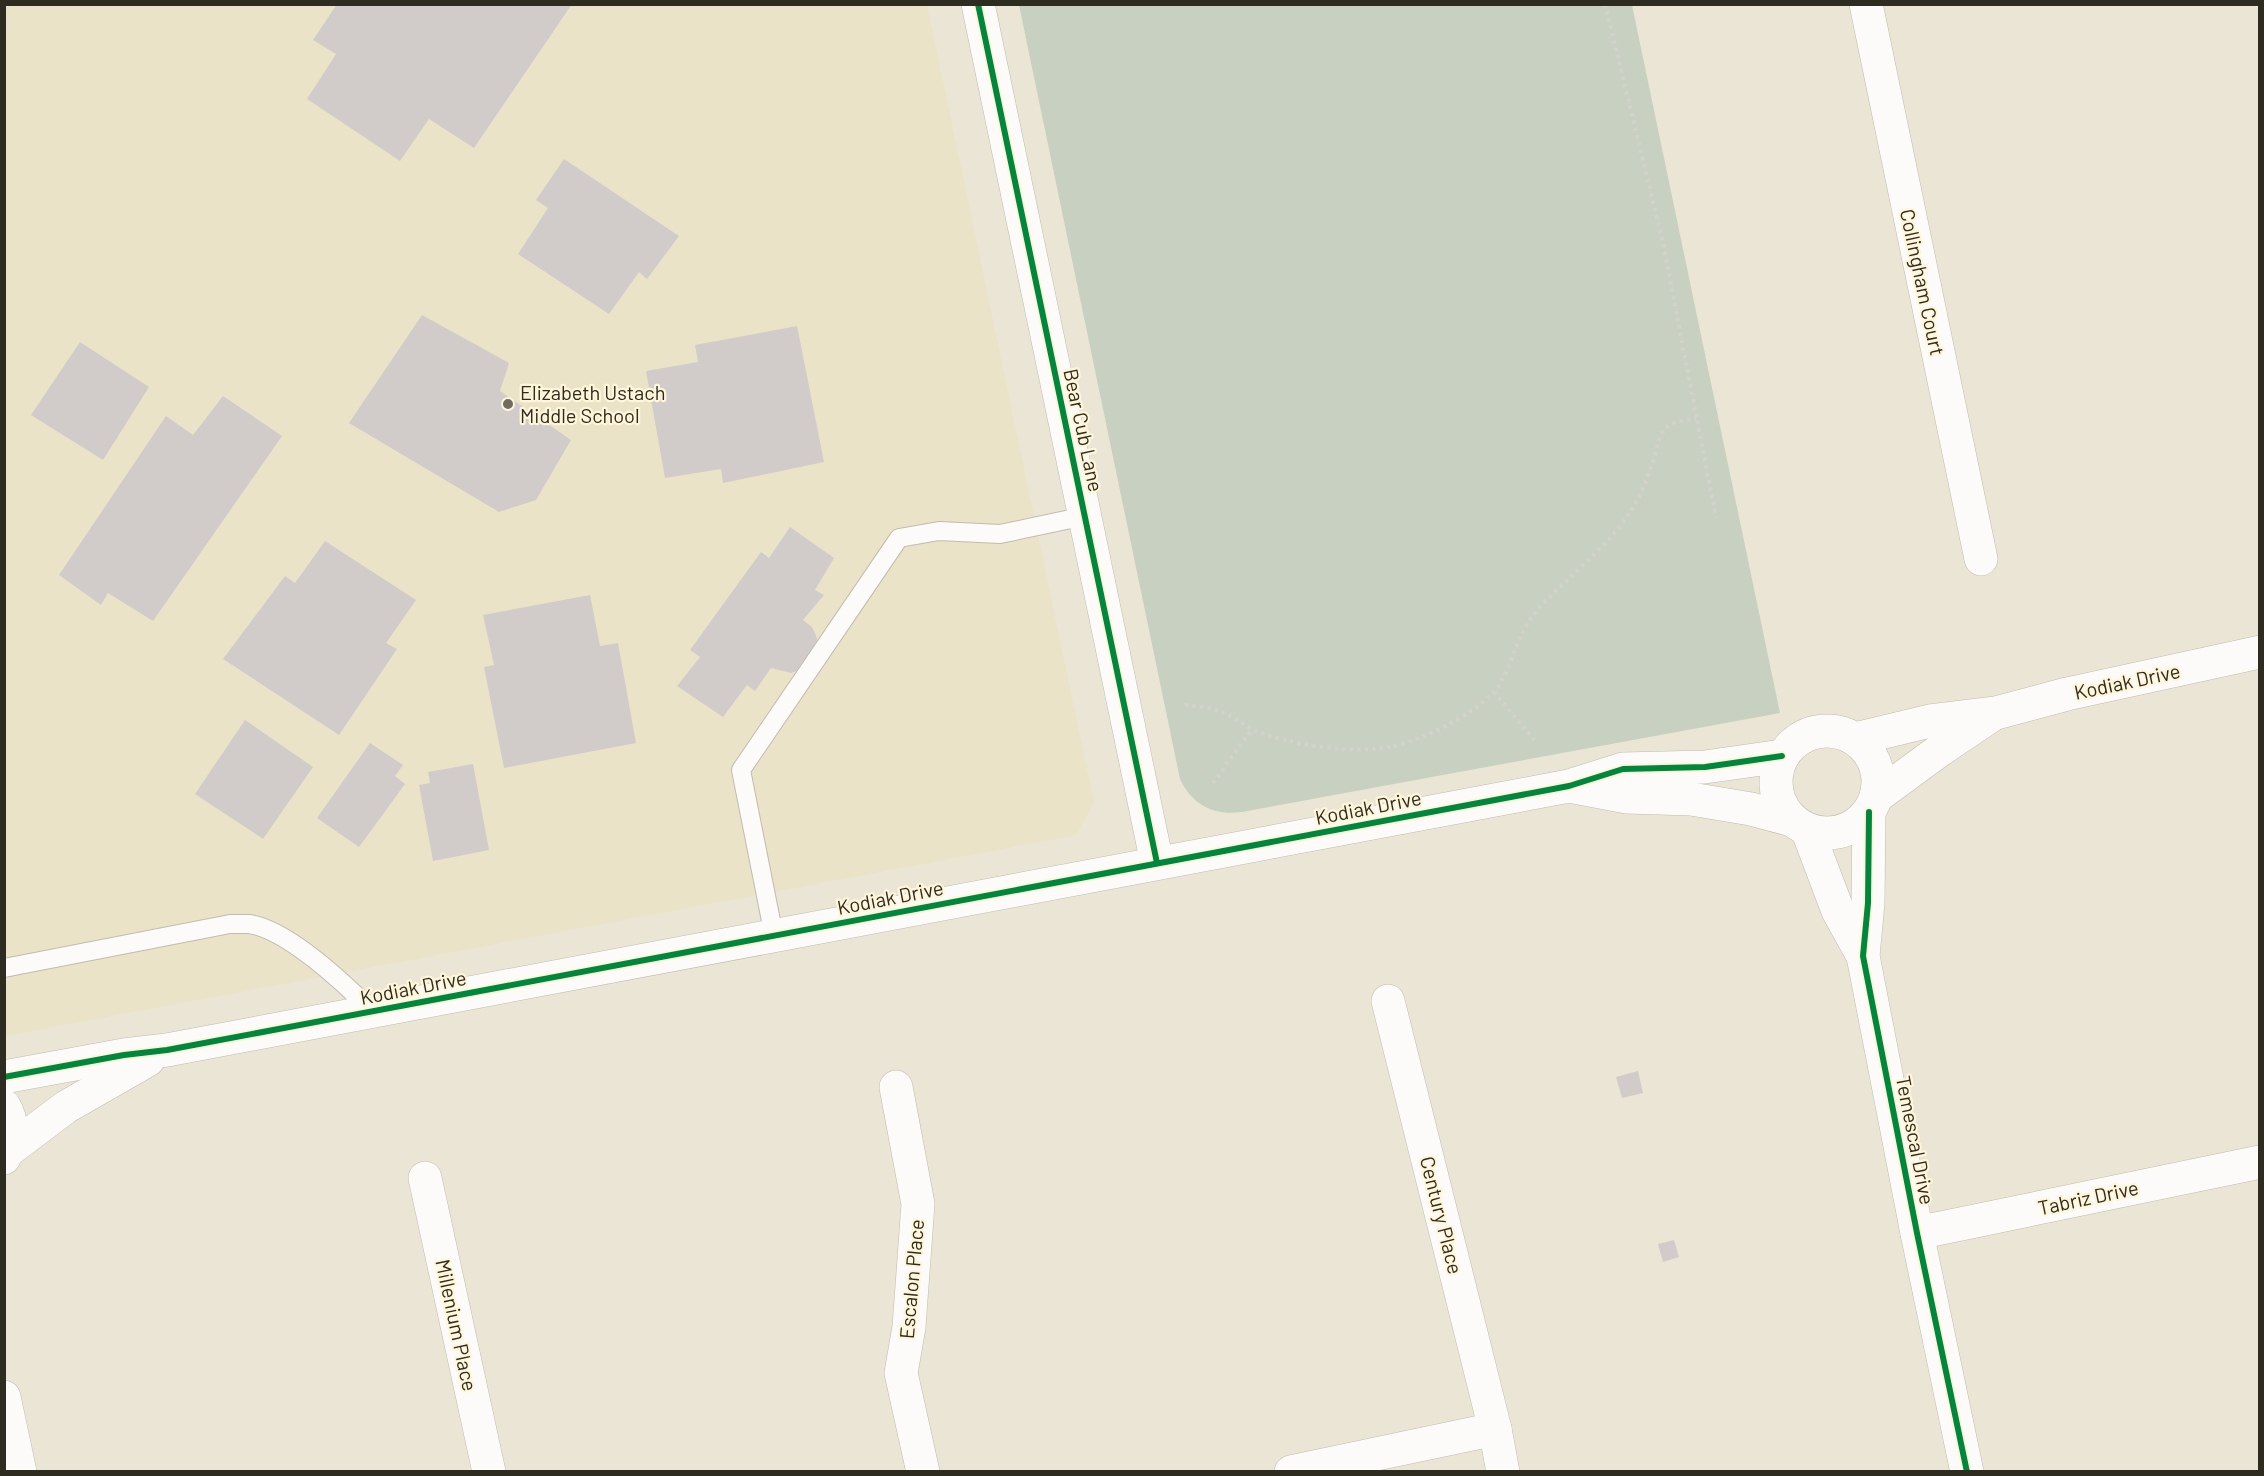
<svg xmlns="http://www.w3.org/2000/svg" width="2264" height="1476" font-family="Barlow,sans-serif">
  <rect width="100%" height="100%" fill="#eae5d4"/>
  <polygon fill="#ebe3c7" points="5,5 927,5 1094,803 1076,835 5,1036"/>
  <path fill="#c8d1c1" d="M1019,5H1632L1780,713L1242,812C1214,816 1192,805 1180,779Z"/>
  <g fill="#d1ccca">
    <polygon points="337,4 572,4 474,148 429,119 400,161 307,99 336,54 313,40"/>
    <polygon points="564,159 679,236 647,279 639,272 609,314 518,254 548,208 536,200"/>
    <polygon points="422,315 509,363 500,391 571,440 536,500 499,512 349,423"/>
    <polygon points="797,326 824,462 723,483 721,469 665,478 646,371 698,362 695,345"/>
    <polygon points="80,342 149,387 103,460 31,415"/>
    <polygon points="223,396 282,436 153,621 108,593 101,605 59,575 166,416 193,435"/>
    <polygon points="790,527 834,558 815,590 824,595 803,620 812,627 817,638 816,651 802,669 791,673 771,668 755,691 747,685 723,717 677,686 700,657 690,650 761,552 769,558"/>
    <polygon points="325,541 416,600 386,643 397,649 339,735 223,659 285,576 295,583"/>
    <polygon points="590,595 600,646 618,643 636,743 504,768 484,667 494,665 483,615"/>
    <polygon points="245,720 313,767 263,839 195,794"/>
    <polygon points="370,743 403,765 395,776 405,784 359,847 317,818"/>
    <polygon points="473,764 489,850 433,861 419,785 430,783 428,772"/>
    <polygon points="1638,1071 1643,1093 1622,1098 1616,1077"/>
    <polygon points="1674,1240 1679,1257 1663,1262 1658,1244"/>
  </g>
  <g fill="none" stroke-linecap="round" stroke-linejoin="round">
    <defs>
      <g id="lane">
        <polyline points="774,936 741,770 899,538 939,531 1000,534 1085,516"/>
        <path d="M4,968L230,924C236,924 243,924 249,924C287,929 345,984 372,1011"/>
      </g>
      <g id="street">
        <polyline points="978,4 1157,863"/>
        <polyline points="1866,4 1981,559"/>
        <polyline points="1869,812 1868,903 1863,956 1917,1233 1967,1472"/>
        <polyline points="1807,829 1838,911 1863,956"/>
        <polyline points="1388,1001 1495,1429 1503,1472"/>
        <polyline points="896,1087 918,1204 909,1327 901,1373 923,1472"/>
        <polyline points="425,1178 489,1472"/>
        <polyline points="1917,1233 2260,1162"/>
        <polyline points="4,1397 20,1472"/>
        <polyline points="1291,1472 1495,1429"/>
      </g>
      <g id="secondary">
        <circle cx="1827" cy="782" r="51"/>
        <polyline points="1855,739 1930,721 1996,713 2067,694 2260,652"/>
        <polyline points="1574,787 1627,797 1691,799 1751,809 1792,820"/>
        <polyline points="1876,797 1940,750 1989,717"/>
        <polyline points="4,1077 124,1055 167,1050 1569,786 1623,769 1705,767 1782,756"/>
        <path d="M4,1106C14,1122 12,1143 4,1158"/>
        <polyline points="9,1150 66,1107 148,1060"/>
      </g>
    </defs>
    <use href="#lane" stroke="#c0bcaf" stroke-width="20"/>
    <use href="#street" stroke="#c0bcaf" stroke-width="34"/>
    <use href="#secondary" stroke="#c0bcaf" stroke-width="34"/>
    <g stroke="#d4d2cd" stroke-width="4" stroke-dasharray="3 4.5" stroke-linecap="butt">
      <polyline points="1605,4 1663,243 1716,518"/>
      <polyline points="1494,692 1535,741"/>
      <path d="M1185,705C1198,706 1212,708 1224,713C1234,717 1242,724 1252,729C1287,745 1352,754 1390,747C1422,741 1485,710 1501,682C1514,658 1519,630 1538,609C1566,578 1601,553 1626,518C1638,501 1647,481 1653,461C1657,450 1658,432 1670,425C1677,420 1688,420 1696,419"/>
      <polyline points="1213,783 1252,729"/>
    </g>
    <use href="#lane" stroke="#fcfbf9" stroke-width="18"/>
    <use href="#street" stroke="#fcfbf9" stroke-width="33"/>
    <use href="#secondary" stroke="#fcfbf9" stroke-width="33"/>
    <defs>
      <g id="cycleway">
        <polyline points="978,4 1157,863"/>
        <polyline points="1869,812 1868,903 1863,956 1917,1233 1967,1472"/>
        <polyline points="4,1077 124,1055 167,1050 1569,786 1623,769 1705,767 1782,756"/>
      </g>
    </defs>
    <use href="#cycleway" stroke="#fff6d9" stroke-width="10"/>
    <use href="#cycleway" stroke="#00873e" stroke-width="6"/>
  </g>
  <circle fill="#706c5f" stroke="#fff6d9" stroke-width="2" cx="508" cy="404" r="6"/>
  <g text-anchor="middle" dominant-baseline="central" stroke-width="4.5" stroke-linejoin="round" paint-order="stroke">
    <g font-size="20" fill="#2e2b20" stroke="#fff6d9">
      <text transform="translate(1923 282) rotate(78)">Collingham Court</text>
      <text transform="translate(1084 430) rotate(78)">Bear Cub Lane</text>
      <text transform="translate(2127 681) rotate(-12)">Kodiak Drive</text>
      <text transform="translate(1368 807) rotate(-11)">Kodiak Drive</text>
      <text transform="translate(890 897) rotate(-11)">Kodiak Drive</text>
      <text transform="translate(413 987) rotate(-11)">Kodiak Drive</text>
      <text transform="translate(1916 1140) rotate(79)">Temescal Drive</text>
      <text transform="translate(2088 1197) rotate(-12)">Tabriz Drive</text>
      <text transform="translate(1442 1215) rotate(76)">Century Place</text>
      <text transform="translate(911 1279) rotate(-85)">Escalon Place</text>
      <text transform="translate(457 1325) rotate(78)">Millenium Place</text>
    </g>
    <g font-size="20" fill="#2e2b20" stroke="#fff6d9" text-anchor="start">
      <text x="520" y="392">Elizabeth Ustach<tspan x="520" dy="23">Middle School</tspan></text>
    </g>
  </g>
  <rect width="2264" height="1476" fill="none" stroke="#2e2b20" stroke-width="12"/>
</svg>
